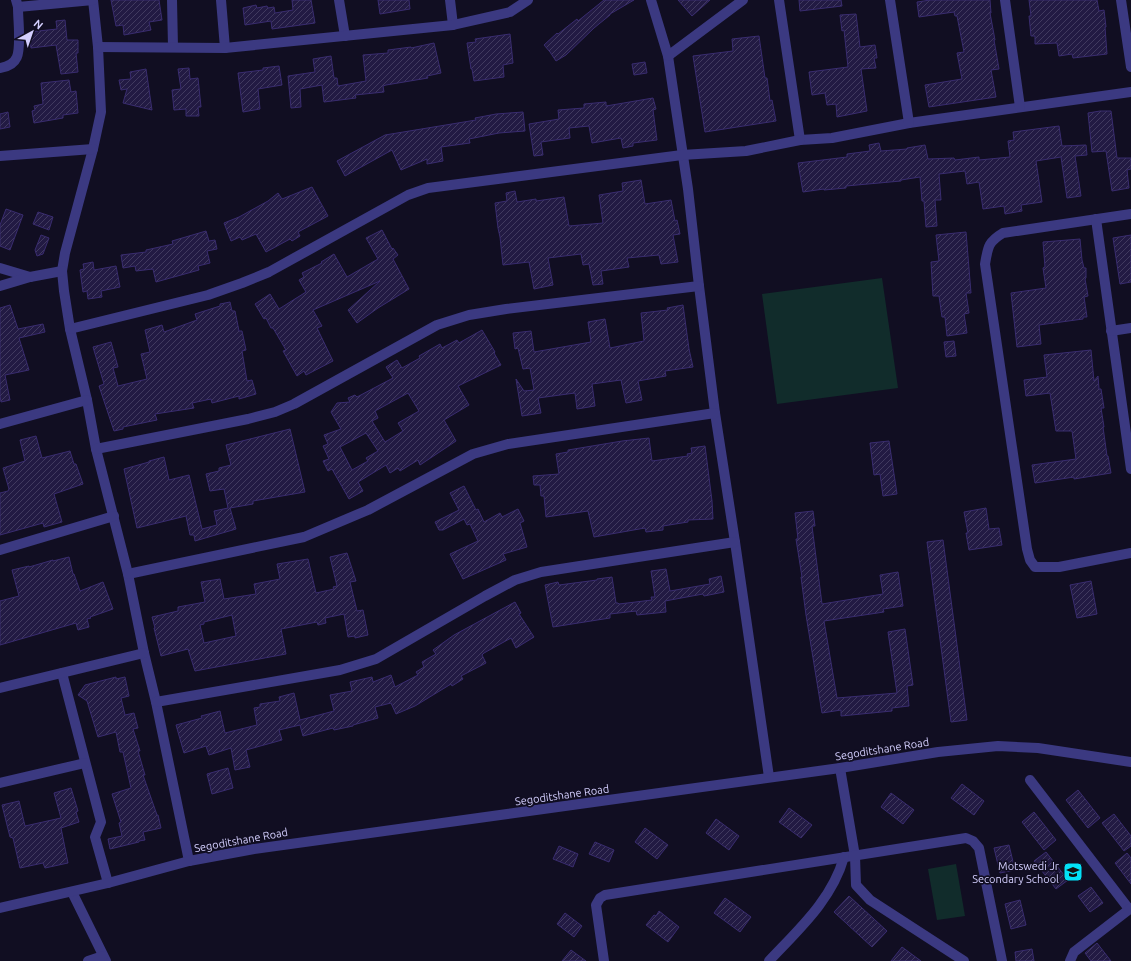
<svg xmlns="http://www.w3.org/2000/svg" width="1131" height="961" font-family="Ubuntu,sans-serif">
  <defs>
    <pattern id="building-hatch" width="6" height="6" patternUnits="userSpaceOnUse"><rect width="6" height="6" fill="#221a43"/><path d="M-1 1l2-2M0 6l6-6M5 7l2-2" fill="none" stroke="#413a5f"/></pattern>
  </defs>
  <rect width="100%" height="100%" fill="#110e22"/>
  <g fill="#112c2b">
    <polygon points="882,278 898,388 777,404 762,294"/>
    <polygon points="956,864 965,916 937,920 928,869"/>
  </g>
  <g fill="url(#building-hatch)" stroke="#392c6f" fill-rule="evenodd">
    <polygon points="111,0 159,0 162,20 149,22 151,30 124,35 123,25 116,26"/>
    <polygon points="292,0 311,0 315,23 272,29 271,21 245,25 243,8 256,5 257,8 267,6 268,8 274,7 275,13 293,10"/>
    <polygon points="378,0 409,0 410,9 380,14"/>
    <polygon points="604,0 634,0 610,14 610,15 594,28 566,55 556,61 550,52 544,45 557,33 558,34 577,19 578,21"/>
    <polygon points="678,0 710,0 692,16"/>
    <polygon points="799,0 841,0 842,6 800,11"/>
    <polygon points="930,0 990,0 991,13 990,13 995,40 994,40 999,69 991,70 996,97 929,107 925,85 962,79 957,53 964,52 957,16 955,16 954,12 919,17 917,2"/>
    <polygon points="1029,0 1097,0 1099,11 1104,10 1106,27 1105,27 1107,54 1073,58 1072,54 1059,56 1057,43 1035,44 1035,36 1031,36 1029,16 1031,16"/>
    <polygon points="856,14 860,47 875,45 877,58 874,58 876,68 861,69 867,111 837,117 836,104 827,105 825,93 812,95 809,72 848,67 844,30 842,31 840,15"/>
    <polygon points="65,20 67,40 78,40 78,53 76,53 78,72 61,74 56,45 31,48 29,32 57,29 56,21"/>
    <polygon points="510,34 513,63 503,65 504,77 474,81 472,69 471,69 467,43 476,42 475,39"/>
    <polygon points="759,36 765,78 767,78 770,101 772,100 776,121 705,132 693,56 733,51 732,39"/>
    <polygon points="434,43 441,73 427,76 428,78 386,85 383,86 384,92 355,95 356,98 324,102 322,85 300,89 301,107 291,108 288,76 315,72 313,59 331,56 334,78 337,78 338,86 366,81 363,55 388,53 388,50 411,47 411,48"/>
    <polygon points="645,62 647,73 634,75 632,64"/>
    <polygon points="279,66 282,85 258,89 260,109 243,112 238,73 263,70 263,68"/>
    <polygon points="189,68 190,79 198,78 201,107 198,107 199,116 186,116 186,109 174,110 172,90 181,89 178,69"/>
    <polygon points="146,69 152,110 123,103 127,89 121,90 119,80 131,79 130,72"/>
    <polygon points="69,80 71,92 76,91 78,113 63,115 63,118 34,123 32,111 35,110 34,106 43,104 41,83"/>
    <polygon points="653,98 656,109 653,110 657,140 633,143 633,146 623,148 621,138 592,143 589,126 569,128 570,138 541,142 543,155 534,156 529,124 559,119 558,110 584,108 584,104 606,102 606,106"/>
    <polygon points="1100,111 1111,111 1117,158 1131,158 1131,169 1127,170 1129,188 1112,191 1106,151 1092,152 1088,113"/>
    <polygon points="8,112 10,127 0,129 0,114"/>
    <polygon points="523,112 525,131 499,133 469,139 470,143 441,147 443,161 427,164 427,159 401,170 392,150 345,176 337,161 385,135 476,120 475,118 496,114"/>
    <polygon points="1059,126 1062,146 1086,145 1087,155 1075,156 1081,196 1067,198 1061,157 1036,161 1042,202 1021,205 1022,211 1005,214 1004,206 983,209 979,182 967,184 965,171 939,174 941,200 935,200 937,226 926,227 924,201 922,201 920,177 901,180 901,181 846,186 846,188 824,190 824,189 803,192 798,163 847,157 847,154 870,151 869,145 879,143 881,151 907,149 907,148 925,145 928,159 954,158 955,160 979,157 979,160 1010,157 1008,141 1014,140 1013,132"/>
    <polygon points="641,180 645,204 671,200 675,221 677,220 680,234 673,235 678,262 661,264 659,255 627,258 629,267 601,271 603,284 593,285 589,264 583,265 581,254 548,258 553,285 534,289 529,262 503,265 500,237 498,228 495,203 507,201 506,193 515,191 517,202 536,199 536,201 564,197 569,226 603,223 599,195 623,191 622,183"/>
    <polygon points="312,187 328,216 298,232 300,236 292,241 290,239 266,252 256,234 242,240 240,237 231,241 224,223 239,217 268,201 278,193 282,199"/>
    <polygon points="6,209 23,215 10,250 0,246 0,225"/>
    <polygon points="38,212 53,217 49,230 33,224"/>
    <polygon points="382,230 392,249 393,248 398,255 393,259 409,289 378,308 357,323 348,310 380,281 313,310 322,326 317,328 333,361 306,375 304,371 297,376 283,351 286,350 273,328 271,328 266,318 264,319 255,304 270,294 279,309 306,292 299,280 304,277 302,273 322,263 321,262 334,254 347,277 378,259 366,238"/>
    <polygon points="206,231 209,241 215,240 217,249 207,251 210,263 198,266 199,270 156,282 153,269 136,271 135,266 123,268 121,255 146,252 146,250 173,244 172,241"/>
    <polygon points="966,232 971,293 966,293 969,313 964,314 967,333 947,336 945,317 942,317 939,296 933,296 931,262 939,261 936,235"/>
    <polygon points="41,235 49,238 43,254 37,256 35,250"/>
    <polygon points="1131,235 1131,282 1120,284 1113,238"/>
    <polygon points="1080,239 1082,260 1084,268 1086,268 1086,278 1085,279 1088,296 1084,297 1087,317 1083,317 1083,319 1039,325 1041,344 1017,347 1011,293 1046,288 1043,268 1045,267 1043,242"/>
    <polygon points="93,262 94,270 116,266 120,287 101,291 102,297 88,299 87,291 83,292 80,270 84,269 83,264"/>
    <polygon points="230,302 232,311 235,311 239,331 242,331 246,350 242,351 247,381 252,380 256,394 239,399 239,396 212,403 211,399 192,403 194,408 155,414 157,420 123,427 123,429 114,431 99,386 104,384 93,347 111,342 118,367 113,368 118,386 147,379 141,354 150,352 145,330 162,325 164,332 197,320 195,314 220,306 220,304"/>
    <polygon points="10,305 18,329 43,324 45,332 19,338 29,370 5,375 10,400 1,402 0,396 0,308"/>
    <polygon points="683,305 689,349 693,367 665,371 666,376 638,381 642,400 626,403 621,380 592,384 595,406 577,409 575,393 538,398 541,413 522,416 516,379 524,391 534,390 530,368 523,369 518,348 515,349 513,333 531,331 534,352 591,342 588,322 605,319 610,348 644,341 641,313 668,310 667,308"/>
    <path d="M482,330L495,352L494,353L501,365L458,386L469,405L444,420L456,441L420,465L418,460L400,471L398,468L390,473L386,465L358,482L363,491L349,499L332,469L328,471L323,461L329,459L323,446L328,444L324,435L341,429L331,412L337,403L350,402L348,398L355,395L357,397L393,378L386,367L397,360L402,368L420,358L419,356L440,344L442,348L457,340L459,343ZM408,393L419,411L398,423L403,431L385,442L372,421L378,418L375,411ZM366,433L378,451L366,458L368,461L352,470L340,447Z"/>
    <polygon points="954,341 956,356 946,357 944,342"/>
    <polygon points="1091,350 1094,381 1098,376 1099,389 1101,389 1104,408 1101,408 1104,427 1103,427 1107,456 1108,456 1111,473 1074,479 1074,477 1035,483 1032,465 1076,459 1072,431 1056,431 1050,393 1026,396 1024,380 1047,377 1044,355"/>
    <polygon points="290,429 305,492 253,501 253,504 230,508 236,529 195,541 194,535 190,535 186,516 137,528 124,469 149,462 149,461 164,457 169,480 189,475 202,529 217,525 214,511 228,508 224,489 210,491 206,474 219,471 219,468 231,465 226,445"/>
    <polygon points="36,436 42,458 70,451 74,464 76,464 83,484 54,494 62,522 44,527 43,523 0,535 0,493 8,491 9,489 3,468 25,461 20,440"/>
    <polygon points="649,438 652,461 688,456 687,454 692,453 691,448 705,446 712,501 713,519 688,520 688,522 663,526 663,530 646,532 645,528 594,537 588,511 546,517 544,496 541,496 540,485 534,485 533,476 559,474 556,454 568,452 568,450 622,441"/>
    <polygon points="889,441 897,494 883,496 880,474 874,475 870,443"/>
    <polygon points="464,486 476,510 478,509 484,522 500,513 502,517 518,509 524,521 520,523 527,547 503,554 506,560 463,579 450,554 478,541 470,524 467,525 464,519 443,530 439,530 435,522 459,510 450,493"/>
    <polygon points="986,508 989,529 999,528 1002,545 969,550 966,533 968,533 964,512"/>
    <polygon points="813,511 815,526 812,526 822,604 883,594 880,575 898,572 903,606 883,609 884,612 824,621 837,698 897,693 888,632 905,629 913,685 907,686 909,706 892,708 892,711 841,716 841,710 822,713 806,615 801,577 802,577 796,539 798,539 795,513"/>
    <polygon points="943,540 967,720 951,722 927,542"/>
    <path d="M347,553L356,581L350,582L357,611L363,610L368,635L355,638V636L348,637L344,614L325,618L326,623L318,625L317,622L281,629L286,654L195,671L188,649L161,656L154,628H155L152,617L178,611V607L205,602L201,582L220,579L224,599L256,594L254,584L280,579L277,564L308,559L316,593L334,589L333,587L337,586L330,557ZM232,615L236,636L204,643L200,625L204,624V622Z"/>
    <polygon points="69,557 73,574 74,574 80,591 103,582 113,609 90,617 91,618 87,619 89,627 78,630 76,623 0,645 0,601 19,596 12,570 29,566 29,567 53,560 53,561"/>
    <polygon points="666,569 670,591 710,584 709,579 721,576 724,592 704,596 703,594 665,601 666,612 637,615 636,611 610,614 610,618 553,627 545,585 558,582 559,585 597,580 597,579 612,577 616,603 618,603 619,604 652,600 651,597 655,597 651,571"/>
    <polygon points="1091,581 1097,614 1077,618 1070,585"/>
    <polygon points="515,602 521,613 519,614 534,637 516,648 511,638 484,653 482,655 486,663 461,676 463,679 452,686 451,684 415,706 396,714 391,703 375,707 378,718 353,725 353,726 334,730 333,728 303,736 300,725 279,730 282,740 246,750 250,767 235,770 231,748 209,755 206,746 184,753 176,725 202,718 201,716 220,711 225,733 257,725 254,708 260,707 260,704 280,701 279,697 294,693 300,720 334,711 330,695 352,691 350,682 372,677 373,682 391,675 395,687 418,675 416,672 424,667 422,662 436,654 433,650 454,635"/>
    <polygon points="116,677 116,679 125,677 129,696 121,698 125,715 134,713 138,728 133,729 140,751 138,751 145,775 143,775 157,815 158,815 161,828 143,832 145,840 139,841 139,842 110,849 108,839 122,836 119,823 121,822 112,794 131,788 123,752 120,752 116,732 98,737 87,701 78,695 85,685"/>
    <polygon points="228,768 233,788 212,794 207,774"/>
    <polygon points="962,784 984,801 974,815 951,798"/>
    <polygon points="71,788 78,811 76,812 79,822 61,828 68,863 45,868 43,863 20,868 13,838 10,837 2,805 19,801 25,826 61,818 54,793"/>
    <polygon points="1078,790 1100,818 1088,828 1066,800"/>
    <polygon points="891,793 914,810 903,824 881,807"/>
    <polygon points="789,808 812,825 801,838 779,822"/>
    <polygon points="1034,812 1056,840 1044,850 1022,822"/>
    <polygon points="1114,814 1131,836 1131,846 1124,851 1102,823"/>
    <polygon points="716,819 739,836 729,850 706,833"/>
    <polygon points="645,828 668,845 657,859 635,842"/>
    <polygon points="595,842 614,850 609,862 589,854"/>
    <polygon points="1009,845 1015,870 1000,873 994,848"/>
    <polygon points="559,846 578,854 573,867 553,859"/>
    <polygon points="1046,852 1068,880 1056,889 1034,861"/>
    <polygon points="1127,853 1131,858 1131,884 1115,863"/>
    <polygon points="1091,887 1103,903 1090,912 1078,896"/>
    <polygon points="849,896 887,931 872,947 834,912"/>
    <polygon points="725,898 751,917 740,932 714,913"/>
    <polygon points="1020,900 1026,925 1011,929 1005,904"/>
    <polygon points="659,911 679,927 668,942 646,925 654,915 656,916"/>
    <polygon points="565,913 582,926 574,937 557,924"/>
    <polygon points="1097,943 1111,961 1091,961 1085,953"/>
    <polygon points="902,947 921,961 891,961"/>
    <polygon points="1032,949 1034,961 1016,961 1015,952"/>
    <polygon points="571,950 586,961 562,961"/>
  </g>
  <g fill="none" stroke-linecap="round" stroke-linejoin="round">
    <g stroke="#3b3981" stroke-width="10">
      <polyline points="93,0 98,47 101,112 93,149 65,253 62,271 64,291 70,329 87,400 96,449 128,574 144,653 156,702 189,861"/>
      <polyline points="172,0 173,47"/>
      <polyline points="221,0 225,48"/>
      <polyline points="339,0 345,36"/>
      <polyline points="450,0 453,25"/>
      <polyline points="651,0 668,56 688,189 699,286 715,413 735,542 769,777"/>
      <polyline points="779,0 800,140 832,138 909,123 1131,92"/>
      <polyline points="890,0 909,123"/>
      <polyline points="1005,0 1020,107"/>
      <polyline points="1121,0 1131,67"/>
      <polyline points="18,7 93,0"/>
      <polyline points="98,47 225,48 453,25 510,12 528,0"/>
      <polyline points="668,56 743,0"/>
      <path d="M0,68C21,65 19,50 19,33C19,25 18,16 18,7L16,0"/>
      <polyline points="0,156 93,149"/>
      <path d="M1131,214L1003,233C988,242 988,247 985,264L1027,549L1030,560L1035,567H1059L1131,553"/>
      <polyline points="1096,219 1131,469"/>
      <polyline points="0,268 30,277"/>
      <polyline points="0,286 30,277 62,271"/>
      <polyline points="70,329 208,295 242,283 269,272 408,195 428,188 682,155 746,151 800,140"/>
      <polyline points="1111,331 1131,328"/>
      <polyline points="0,424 87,400"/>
      <polyline points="96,449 248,419 275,412 294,404 437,325 469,315 506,309 699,286"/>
      <polyline points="0,550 114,516"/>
      <polyline points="128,574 304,537 368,510 473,454 508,444 715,413"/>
      <polyline points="62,673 101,822 95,837 108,883"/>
      <polyline points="0,688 144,653"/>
      <polyline points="156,702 340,670 376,659 485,596 515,580 541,572 735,542"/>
      <polyline points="840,768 855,856 856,885 870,900 964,961"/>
      <polyline points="1030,780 1129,909"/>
      <polyline points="0,783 85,763"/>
      <polyline points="72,892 106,961"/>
      <polyline points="0,908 108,883 189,861 254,849 840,768 938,752 998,746 1038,748 1131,762"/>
      <polyline points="88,961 103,956"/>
      <polyline points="604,961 596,905 600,898 605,895 966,838 973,841 979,848 1002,961"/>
      <path d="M769,961C798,930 832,900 844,857"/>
      <polyline points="1070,961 1074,952 1131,908"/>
    </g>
  </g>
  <defs>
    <symbol id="school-square" viewBox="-11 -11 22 22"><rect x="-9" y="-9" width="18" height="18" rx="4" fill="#03e1f7" stroke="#110e22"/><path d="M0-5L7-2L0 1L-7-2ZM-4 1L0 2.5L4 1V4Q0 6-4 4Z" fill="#111"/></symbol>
  </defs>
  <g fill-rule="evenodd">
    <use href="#school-square" x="1062" y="861" width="22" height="22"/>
  </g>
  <g text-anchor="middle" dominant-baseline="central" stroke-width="3.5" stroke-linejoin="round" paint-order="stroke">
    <g font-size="11" fill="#d4cffe" stroke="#110e22">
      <text transform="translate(882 749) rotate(-9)">Segoditshane Road</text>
      <text transform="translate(562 795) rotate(-8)">Segoditshane Road</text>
      <text transform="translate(241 840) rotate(-10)">Segoditshane Road</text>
    </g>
    <g font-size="11" fill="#d4cffe" stroke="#110e22" text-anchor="end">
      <text x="1059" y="866">Motswedi Jr<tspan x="1059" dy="13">Secondary School</tspan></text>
    </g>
  </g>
  <g transform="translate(32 32) rotate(40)" stroke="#110e22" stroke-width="3" paint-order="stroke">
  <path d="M0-3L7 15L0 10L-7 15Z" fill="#d4cffe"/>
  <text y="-6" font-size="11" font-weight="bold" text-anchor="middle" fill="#d4cffe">N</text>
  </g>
</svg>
